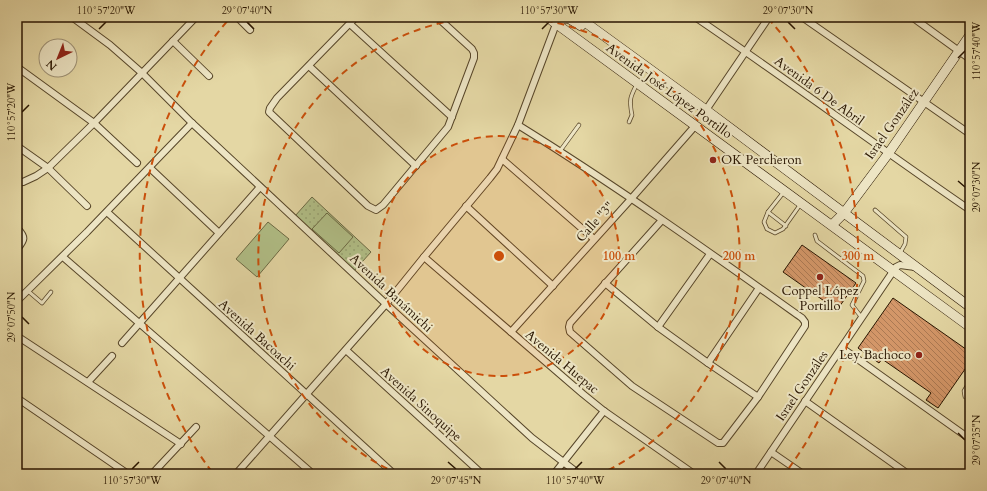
<svg xmlns="http://www.w3.org/2000/svg" width="987" height="491" font-family="Cardo,serif">
  <defs>
    <pattern id="grass-dots" width="8" height="8" patternUnits="userSpaceOnUse"><rect width="8" height="8" fill="#b1bf87"/><path d="M2 2h.1M6 6h.1" fill="none" stroke="#98a373" stroke-width="1.8" stroke-linecap="round"/></pattern>
    <pattern id="building-back-hatch" width="6" height="6" patternUnits="userSpaceOnUse"><rect width="6" height="6" fill="#d49769"/><path d="M-1 5l2 2M0 0l6 6M5-1l2 2" fill="none" stroke="#ac7a54"/></pattern>
  </defs>
  <rect width="100%" height="100%" fill="#e4d7a4"/>
  <filter id="stains"><feTurbulence type="fractalNoise" baseFrequency=".005" numOctaves="4"/><feColorMatrix values="0 0 0 0 .2 0 0 0 0 .09 0 0 0 0 .02 0 0 0 .5 -.17"/></filter>
  <radialGradient id="worn" r=".72"><stop offset=".6" stop-color="#630" stop-opacity="0"/><stop offset="1" stop-color="#630" stop-opacity=".3"/></radialGradient>
  <polygon fill="url(#grass-dots)" stroke="#6c6a44" points="312,197 371,252 354,271 295,216"/>
  <g fill="#b1bf87" stroke="#6c6a44">
    <polygon points="327,213 353,237 339,253 312,229"/>
    <polygon points="268,222 289,239 257,277 236,259"/>
  </g>
  <g fill="url(#building-back-hatch)" stroke="#281500">
    <polygon points="802,245 856,283 837,310 783,272"/>
    <polygon points="893,298 970,352 970,362 938,408 926,400 931,393 882,359 879,363 858,348"/>
  </g>
  <g fill="none" stroke-linecap="round" stroke-linejoin="round">
    <defs>
      <g id="lane">
        <path d="M629,122L632,115C629,100 630,97 637,84"/>
        <polyline points="560,151 579,125"/>
        <polyline points="783,193 768,212 764,222 767,229 775,233 783,229 800,205"/>
        <polyline points="875,210 906,237 905,244 900,253"/>
        <polyline points="768,212 786,226"/>
        <polyline points="815,235 817,241 863,276 864,281 852,305 862,318"/>
        <polyline points="28,291 42,303 51,292"/>
        <polyline points="970,381 964,391 965,397 970,399"/>
      </g>
      <g id="street">
        <polyline points="72,17 110,45 142,73 192,123 386,304 532,438 579,474"/>
        <polyline points="237,17 250,30"/>
        <polyline points="356,17 277,98 270,108 269,112 368,206 376,210 383,205 448,127 474,58 474,53 472,49 437,17"/>
        <path d="M695,17C788,80 878,147 970,210"/>
        <polyline points="802,17 970,134"/>
        <polyline points="912,17 970,59"/>
        <polyline points="350,24 452,117"/>
        <polyline points="173,41 209,76"/>
        <polyline points="309,66 416,166"/>
        <polyline points="17,67 94,123 137,163"/>
        <polyline points="706,110 769,17"/>
        <path d="M518,125C615,185 709,252 802,318L805,322V326L758,397L723,443H718L632,386L570,332L569,327L570,323L662,220"/>
        <polyline points="17,146 48,168 87,206"/>
        <polyline points="502,159 594,239"/>
        <polyline points="150,168 219,233"/>
        <polyline points="17,183 23,182 36,176 48,168 94,123 196,17"/>
        <polyline points="466,206 553,286"/>
        <polyline points="107,212 394,474"/>
        <path d="M17,228C26,237 25,240 17,249"/>
        <polyline points="63,257 313,474"/>
        <polyline points="424,257 583,394 604,411 694,474"/>
        <polyline points="605,283 658,327 708,363 758,397"/>
        <polyline points="17,301 87,232 192,123"/>
        <polyline points="658,327 710,254"/>
        <polyline points="511,332 631,199 695,126"/>
        <polyline points="17,336 181,444"/>
        <polyline points="122,343 260,187"/>
        <polyline points="842,348 970,439"/>
        <polyline points="346,350 482,474"/>
        <polyline points="708,363 759,288"/>
        <polyline points="88,382 112,356"/>
        <polyline points="17,398 128,474"/>
        <polyline points="805,401 908,474"/>
        <polyline points="771,452 803,474"/>
        <polyline points="152,474 196,427"/>
        <polyline points="236,474 386,304 424,257 490,178 497,169 518,125 556,24"/>
        <polyline points="554,474 604,411"/>
        <polyline points="756,474 896,267 900,265 915,267"/>
      </g>
      <g id="secondary">
        <polyline points="547,17 970,327"/>
        <polyline points="578,17 706,110 970,307"/>
        <polyline points="556,24 562,19 568,18 581,26"/>
        <polyline points="832,225 844,213 888,154 970,35"/>
        <polyline points="17,471 22,474"/>
      </g>
    </defs>
    <use href="#lane" stroke="#574629" stroke-width="4.5"/>
    <use href="#street" stroke="#574629" stroke-width="8"/>
    <use href="#secondary" stroke="#281500" stroke-width="10"/>
    <use href="#lane" stroke="#ede5c4" stroke-width="3"/>
    <use href="#street" stroke="#ede5c4" stroke-width="6"/>
    <use href="#secondary" stroke="#ede5c4" stroke-width="9"/>
  </g>
  <path fill="none" stroke="#281500" stroke-width="1.5" d="M247,22L254,29M788,22L795,29M99,29L106,22M542,29L549,22M958,58L965,51M22,112L29,105M958,181L965,187M22,317L29,324M958,433L965,440M448,462L456,469M719,462L726,469M132,469L139,462M575,469L582,462"/>
  <circle cx="499" cy="256" r="120" fill="#cb4f0a" fill-opacity=".12"/>
  <g fill="none" stroke="#cb4f0a" stroke-width="2" stroke-dasharray="7 5">
    <circle cx="499" cy="256" r="120"/>
    <path d="M398 474A240 240 0 0 1 476 17M522 17A240 240 0 0 1 600 474"/>
    <path d="M212 472A359 359 0 0 1 230 18M768 18A359 359 0 0 1 786 472"/>
  </g>
  <g fill="#8f2418" stroke="#ede5c4" stroke-width="1.5">
    <circle cx="713" cy="160" r="4"/>
    <circle cx="820" cy="277" r="4"/>
    <circle cx="919" cy="355" r="4"/>
  </g>
  <g text-anchor="middle" dominant-baseline="central" stroke-width="4" stroke-linejoin="round" paint-order="stroke">
    <g font-size="13" fill="#281500" stroke="#ede5c4">
      <text transform="translate(669 91) rotate(36)">Avenida José López Portillo</text>
      <text transform="translate(819 91) rotate(36)">Avenida 6 De Abril</text>
      <text transform="translate(892 124) rotate(-55)">Israel González</text>
      <text transform="translate(595 222) rotate(-48)">Calle "3"</text>
      <text transform="translate(391 293) rotate(43)">Avenida Banámichi</text>
      <text transform="translate(257 335) rotate(42)">Avenida Bacoachi</text>
      <text transform="translate(562 362) rotate(40)">Avenida Huepac</text>
      <text transform="translate(802 386) rotate(-56)">Israel Gonzáles</text>
      <text transform="translate(421 404) rotate(42)">Avenida Sinoquipe</text>
    </g>
    <g font-size="13" fill="#281500" stroke="#ede5c4" text-anchor="start">
      <text x="721" y="160">OK Percheron</text>
      <text x="820" y="291" text-anchor="middle">Coppel López<tspan x="820" dy="15">Portillo</tspan></text>
      <text x="911" y="355" text-anchor="end">Ley Bachoco</text>
    </g>
  </g>
  <circle cx="499" cy="256" r="6" fill="#cb4f0a" stroke="#ede5c4" stroke-width="2"/>
  <g font-size="12" text-anchor="middle" font-weight="bold" fill="#cb4f0a" stroke="#ede5c4" stroke-width="4" stroke-linejoin="round" paint-order="stroke">
    <text x="619" y="260">100 m</text>
    <text x="739" y="260">200 m</text>
    <text x="858" y="260">300 m</text>
  </g>
  <rect width="987" height="491" fill="none" stroke="#e4d7a4" stroke-width="44"/>
  <g transform="translate(58 58) rotate(223)"><circle r="19" fill="#ede5c4" stroke="#9e9276"/>
  <path d="M0-3L7 15L0 10L-7 15Z" fill="#8f2418"/>
  <text y="-6" font-size="11" font-weight="bold" text-anchor="middle" fill="#281500">N</text>
  </g>
  <rect x="22" y="22" width="943" height="447" fill="none" stroke="#281500" stroke-width="1.5"/>
  <g font-size="10" text-anchor="middle" fill="#281500">
    <text x="106" y="14">110°57'20"W</text>
    <text x="247" y="14">29°07'40"N</text>
    <text x="549" y="14">110°57'30"W</text>
    <text x="788" y="14">29°07'30"N</text>
    <text transform="translate(976 51) rotate(-90)" y="4">110°57'40"W</text>
    <text transform="translate(11 112) rotate(-90)" y="4">110°57'20"W</text>
    <text transform="translate(976 187) rotate(-90)" y="4">29°07'30"N</text>
    <text transform="translate(11 317) rotate(-90)" y="4">29°07'50"N</text>
    <text transform="translate(976 440) rotate(-90)" y="4">29°07'35"N</text>
    <text x="132" y="484">110°57'30"W</text>
    <text x="456" y="484">29°07'45"N</text>
    <text x="575" y="484">110°57'40"W</text>
    <text x="726" y="484">29°07'40"N</text>
  </g>
  <rect width="100%" height="100%" filter="url(#stains)"/>
  <rect width="100%" height="100%" fill="url(#worn)"/>
</svg>
